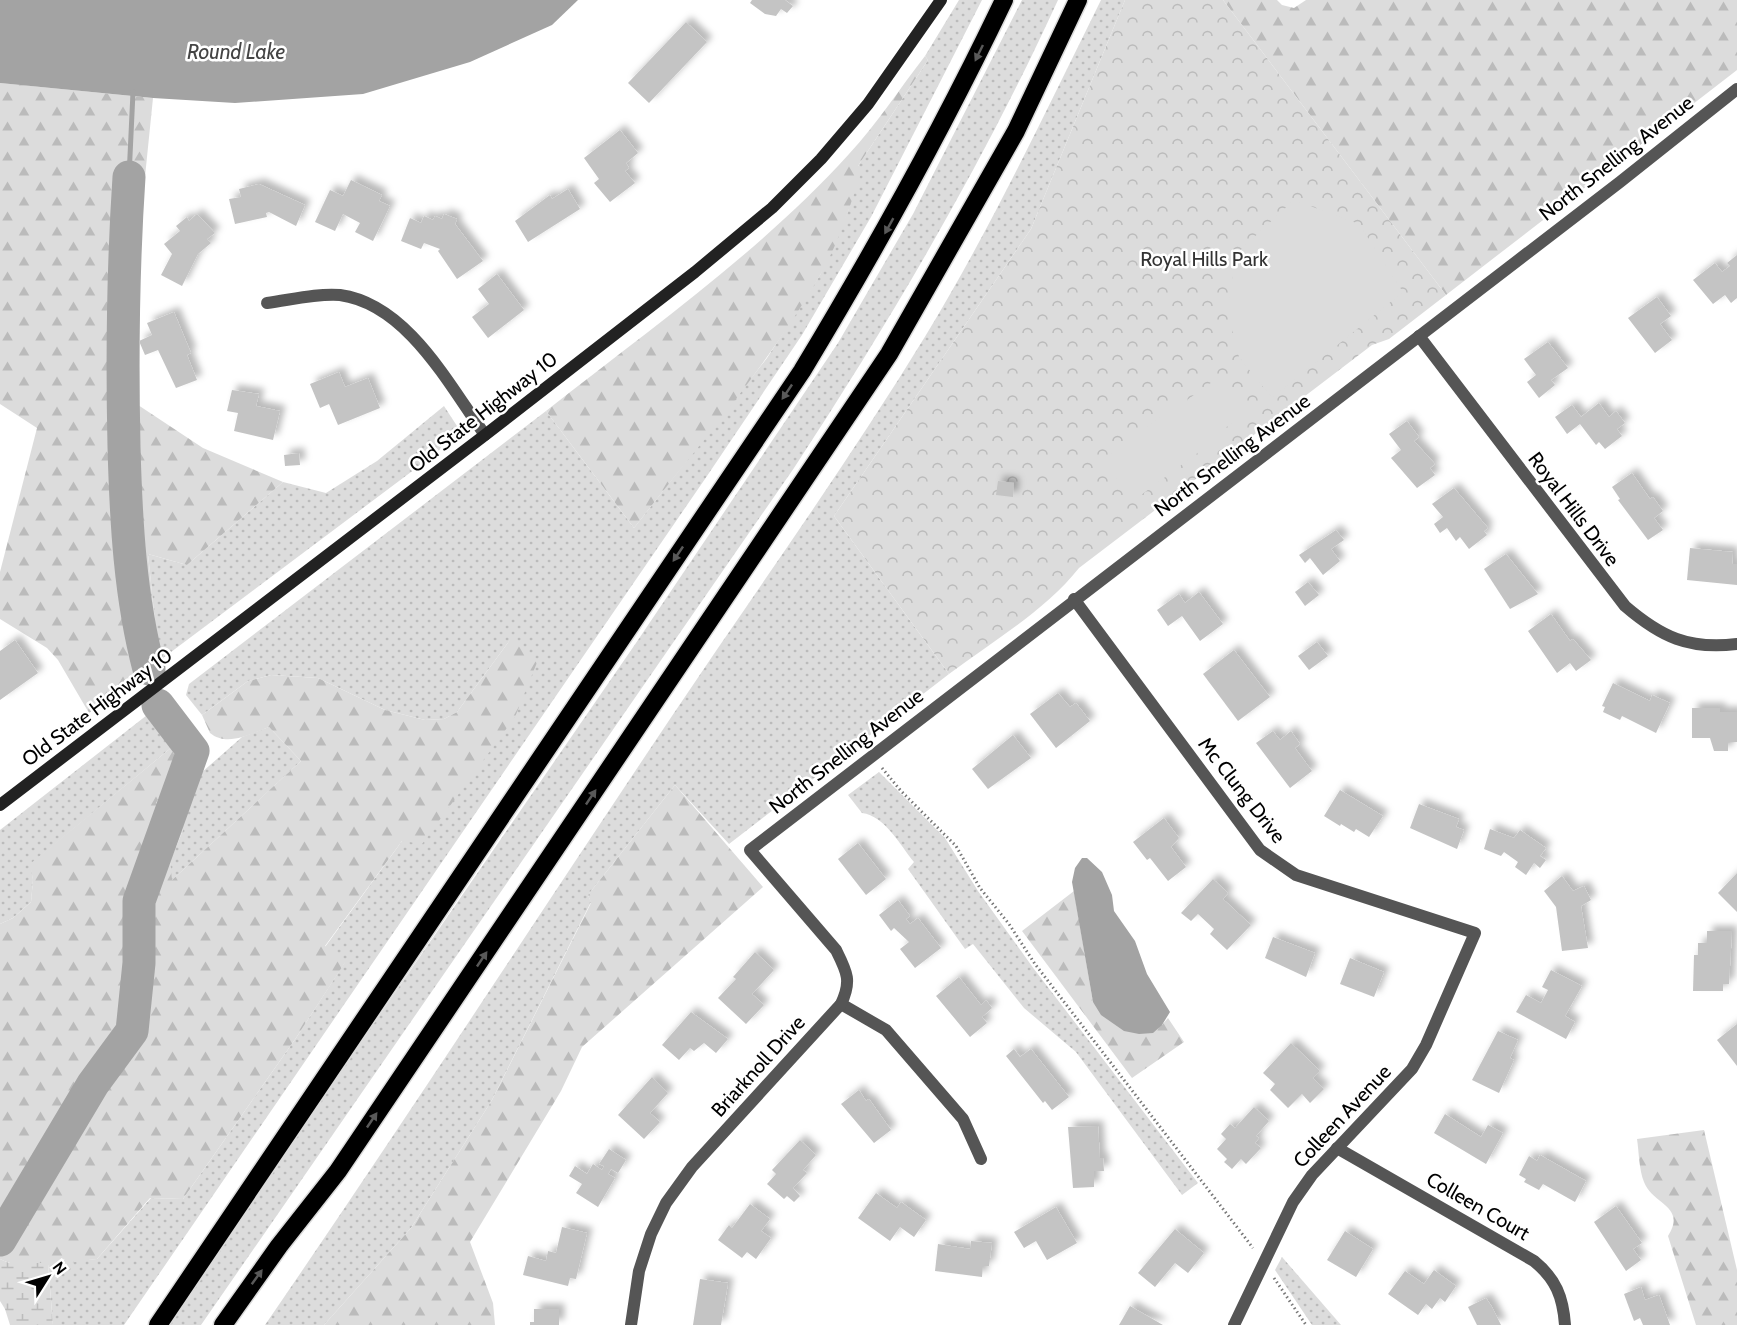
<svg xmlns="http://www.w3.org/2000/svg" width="1737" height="1325" font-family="Cabin,sans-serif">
  <defs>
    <pattern id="grass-dots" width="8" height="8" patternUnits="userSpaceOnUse" patternTransform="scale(1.5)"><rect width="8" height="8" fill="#dcdcdc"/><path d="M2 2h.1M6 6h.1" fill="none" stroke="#bbb" stroke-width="1.8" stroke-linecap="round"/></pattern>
    <pattern id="forest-firs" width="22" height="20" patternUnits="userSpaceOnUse" patternTransform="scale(1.5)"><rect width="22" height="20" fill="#dcdcdc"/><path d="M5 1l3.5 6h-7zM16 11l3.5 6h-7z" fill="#bbb"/></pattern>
    <pattern id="wetland-marsh" width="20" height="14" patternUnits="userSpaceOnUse" patternTransform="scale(1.5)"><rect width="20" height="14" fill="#dcdcdc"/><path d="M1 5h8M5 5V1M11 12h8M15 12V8" fill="none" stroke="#bbb"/></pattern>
    <pattern id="park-crowns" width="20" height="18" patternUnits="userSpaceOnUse" patternTransform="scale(1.5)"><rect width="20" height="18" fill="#dcdcdc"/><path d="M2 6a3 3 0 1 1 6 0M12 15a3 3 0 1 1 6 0" fill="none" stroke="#bbb"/></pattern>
    <filter id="shadow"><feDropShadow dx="5.5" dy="-5.5" stdDeviation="3" flood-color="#0004"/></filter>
  </defs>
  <rect width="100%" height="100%" fill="#fff"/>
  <g fill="url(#grass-dots)">
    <polygon points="959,0 982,0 871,217 802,335 707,476 124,1325 53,1325 48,1263 97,1259 151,1198 183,1199 296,1038 345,962 325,947 402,841 510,640 457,712 444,719 425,720 385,710 318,678 271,675 248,681 202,715 186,695 189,684 546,411 634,528 767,358 820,275 848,211 858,166 928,60 925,56"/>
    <path d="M1022,0H1058C983,164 892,318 794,468L201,1325H166L636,643L838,343L913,214Z"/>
    <path d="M1101,0H1125L1031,229L834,516L949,674L729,844L675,785L588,895L591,902L492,1100L411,1228L324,1325H265C403,1124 536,919 672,716C757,589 846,466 926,335C991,228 1045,113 1101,0Z"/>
    <polygon points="444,406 457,426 450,440 435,454 159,661 148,554 187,565 283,482 326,493 377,461"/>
    <path d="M165,701C190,707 193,740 184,758L201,773L242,737L269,727L301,761L171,881L170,861L183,830L156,803L183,758L172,747L31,864L33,880L31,902L13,918L0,924V830Z"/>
    <path d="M879,772L945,838L978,891L1034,969L1198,1183L1182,1195L1076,1052L1024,1008L973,944L965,949L908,869L914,862C900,845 885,816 862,813L848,795Z"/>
    <polygon points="1282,1257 1341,1325 1312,1325 1275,1270"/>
  </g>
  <g fill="url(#forest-firs)">
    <polygon points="1223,0 1277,0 1282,5 1294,8 1306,0 1737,0 1737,70 1446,295"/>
    <path d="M925,56L928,60L858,166L862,170C850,206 838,245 819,277C767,367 698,446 634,528L546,411C650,329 760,252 849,154C877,124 900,88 925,56Z"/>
    <polygon points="0,83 153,98 128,344 132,401 203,448 283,482 187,565 148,554 159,661 89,713 58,660 47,648 0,619 0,572 37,428 0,404"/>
    <path d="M510,640L538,660L515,717L422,844L402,841L325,946L346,961L296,1038L183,1199L150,1198L97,1259C69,1262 26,1273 0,1259V924L13,918L31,902L33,880L30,864L172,747L183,758L156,803L183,830L170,861L172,880L301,761L269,727C251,734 227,747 210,733L202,715L248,681L271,675L318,678L385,710L425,720L444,719L457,712Z"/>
    <polygon points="675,785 763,887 582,1047 561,1091 470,1242 493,1303 495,1325 324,1325 411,1228 492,1100 591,903 588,895"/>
    <polygon points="1074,891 1093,1002 1162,1025 1168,1018 1184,1042 1132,1078 1022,931"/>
    <path d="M1704,1130L1737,1270V1325H1696L1668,1236C1687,1206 1653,1205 1644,1182C1639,1170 1639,1152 1637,1139Z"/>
  </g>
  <polygon fill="url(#wetland-marsh)" points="0,1259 9,1263 48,1263 53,1325 10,1325 5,1309 0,1301"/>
  <path fill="url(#park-crowns)" d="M1125,0H1223L1446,295L1389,339L1372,345L1079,568C1045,611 993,641 949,674L834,516L1031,229Z"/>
  <g fill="#dcdcdc">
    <polygon points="1294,200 1359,224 1403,292 1272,398 1239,357 1228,312 1235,255"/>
    <polygon points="1219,377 1246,413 1214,436 1187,400"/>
    <polygon points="1184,399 1215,440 1133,501 1103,460"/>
  </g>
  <g fill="#a3a3a3">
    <polygon points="0,0 578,0 552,25 470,62 363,94 235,103 153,98 0,83"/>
    <polygon points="1082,858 1087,858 1102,872 1112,895 1114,911 1135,941 1147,974 1170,1012 1162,1025 1153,1033 1139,1034 1124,1031 1101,1015 1093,1002 1072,882 1075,868"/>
  </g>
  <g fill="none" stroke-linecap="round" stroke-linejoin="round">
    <polyline stroke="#a3a3a3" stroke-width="5" points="129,177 133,92"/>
    <g stroke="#a3a3a3" stroke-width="33">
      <path d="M129,177C123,267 122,357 124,447C126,521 130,597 149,669"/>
      <polyline points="0,1240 93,1084 132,1031 139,963 139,901 193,751 158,705"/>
    </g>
  </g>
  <g fill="#c4c4c4" filter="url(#shadow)">
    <polygon points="752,0 785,0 793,6 787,13 781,9 776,16 765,14 750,3"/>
    <polygon points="686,22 707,42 649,103 628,83"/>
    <polygon points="620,130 638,153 626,163 629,168 625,171 635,183 610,202 594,183 599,179 584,158"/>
    <polygon points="351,180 382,195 379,201 390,206 373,241 355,232 360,223 343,214 335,231 315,222 330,190 343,196"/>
    <polygon points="259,184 305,205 296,226 269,212 266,213 267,217 235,224 229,199 241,197 239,189"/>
    <polygon points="568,189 580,209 528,242 515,221 550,195 552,199"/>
    <polygon points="197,214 215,233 207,239 211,243 198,254 182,286 161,275 172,254 164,244 180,231 176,226 187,217 189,221"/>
    <polygon points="444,214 457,219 455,224 483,261 457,279 438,251 440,249 424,243 421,249 401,241 410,218 421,223 424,216 433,220 435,216 442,219"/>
    <polygon points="1737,255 1737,298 1731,303 1725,295 1713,304 1693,280 1715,263 1722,272 1730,266 1727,263"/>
    <polygon points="497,274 524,310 488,338 472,317 489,304 478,289"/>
    <polygon points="1657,297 1671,316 1660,324 1672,340 1655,353 1628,318"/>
    <polygon points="174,312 191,353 187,355 197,380 176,388 158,350 145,355 139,341 152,335 147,323"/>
    <polygon points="1548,342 1568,368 1551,380 1555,385 1539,398 1527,382 1536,375 1524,359"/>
    <polygon points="339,372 345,387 368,378 380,408 338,425 329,404 320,408 310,384"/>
    <polygon points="232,390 259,394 256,406 280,411 273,440 234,431 238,413 227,411"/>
    <polygon points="1599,403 1609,417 1616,411 1625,423 1617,429 1622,436 1605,449 1599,442 1596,445 1580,424 1567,434 1555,417 1572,405 1581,417"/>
    <polygon points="1407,421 1419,437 1414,441 1435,464 1430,468 1435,475 1417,488 1391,458 1401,450 1389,434"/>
    <polygon points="299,453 300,465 285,466 284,455"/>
    <polygon points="1632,473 1650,499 1653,497 1663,511 1654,518 1663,530 1648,540 1618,500 1620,499 1612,487"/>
    <polygon points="998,481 1014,483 1013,497 996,495"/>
    <polygon points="1454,488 1488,528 1484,531 1487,535 1469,549 1460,537 1456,541 1447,528 1440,533 1434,524 1443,517 1432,504"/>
    <polygon points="1336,530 1344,540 1331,549 1340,561 1323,575 1310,558 1305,563 1299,555"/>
    <polygon points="1690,548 1733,552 1732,564 1737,564 1737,585 1687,580"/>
    <polygon points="1506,554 1538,594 1510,609 1484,569"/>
    <polygon points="1308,582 1319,595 1305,606 1295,592"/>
    <polygon points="1199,592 1223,624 1200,641 1182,616 1168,626 1157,610 1179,594 1185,603"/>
    <polygon points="1551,614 1570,641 1573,639 1591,660 1576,671 1570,663 1557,673 1528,631"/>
    <polygon points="15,640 38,673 0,700 0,651"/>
    <polygon points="1317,642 1328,656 1309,670 1298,656"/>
    <polygon points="1234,650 1270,697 1238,721 1203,674"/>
    <polygon points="1613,683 1650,701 1652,695 1670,703 1656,733 1622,716 1620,720 1603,712 1605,707 1602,706"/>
    <polygon points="1058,693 1070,707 1076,703 1090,721 1056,748 1030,714"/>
    <polygon points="1692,708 1720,708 1720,712 1737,712 1737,742 1728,743 1728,751 1714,751 1710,738 1692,738"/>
    <polygon points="1273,731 1280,740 1291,731 1300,744 1295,748 1312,771 1290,788 1256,743"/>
    <polygon points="1013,735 1031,758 988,789 972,769"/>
    <polygon points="1340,790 1383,816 1369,837 1356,829 1354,832 1341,824 1340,826 1324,816"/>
    <polygon points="1419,804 1459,819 1456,827 1464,830 1457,849 1410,828"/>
    <polygon points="1164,818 1179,838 1171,847 1186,867 1168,881 1150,858 1147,860 1133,842"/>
    <polygon points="1490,829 1514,838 1520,830 1546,848 1540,856 1546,860 1540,868 1534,863 1526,875 1515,867 1518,862 1504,852 1501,856 1484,849"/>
    <polygon points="858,843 886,879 866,895 838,859"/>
    <polygon points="1737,873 1737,912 1718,893"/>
    <polygon points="1562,876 1573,891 1584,886 1591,900 1581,906 1588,948 1562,951 1556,907 1544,891"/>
    <polygon points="1213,879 1228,893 1223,899 1251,925 1227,950 1210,934 1214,929 1198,914 1191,921 1181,913"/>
    <polygon points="898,900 910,916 906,919 910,924 918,918 941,948 915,968 900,949 909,942 894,928 891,931 879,915"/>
    <polygon points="1707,931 1732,931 1729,984 1723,984 1723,991 1693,991 1694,955 1698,955 1698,943 1707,943"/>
    <polygon points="1273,937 1315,953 1306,977 1265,958"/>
    <polygon points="755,952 774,970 752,994 764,1005 746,1024 718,998 736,979 733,977"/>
    <polygon points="1350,958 1384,972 1374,997 1340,984"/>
    <polygon points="1551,970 1582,986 1565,1016 1575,1022 1566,1039 1516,1012 1526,995 1541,1003 1548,990 1542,987"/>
    <polygon points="959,977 981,1005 986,1000 992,1008 982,1017 987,1023 970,1037 936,996"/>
    <polygon points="691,1012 728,1039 716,1053 704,1043 694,1051 690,1048 679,1060 662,1045"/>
    <polygon points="1737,1024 1737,1066 1717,1040"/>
    <polygon points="1498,1031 1518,1040 1510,1058 1514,1060 1499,1093 1472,1080"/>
    <polygon points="1291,1043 1320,1071 1313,1078 1324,1089 1310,1103 1302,1094 1288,1108 1270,1090 1275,1084 1263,1073"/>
    <polygon points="1014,1049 1020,1057 1031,1049 1069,1097 1052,1110 1045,1101 1043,1103 1006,1056"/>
    <polygon points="652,1077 668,1093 650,1113 660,1122 644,1139 618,1115"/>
    <polygon points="859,1090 866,1101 869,1099 891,1130 874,1143 841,1104"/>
    <polygon points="1254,1107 1269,1121 1256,1136 1259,1138 1255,1143 1261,1148 1246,1164 1241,1159 1232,1169 1224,1162 1227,1159 1217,1149 1226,1139 1221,1134 1230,1124 1235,1128"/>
    <polygon points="1445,1114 1481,1137 1488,1125 1503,1133 1486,1164 1434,1133"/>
    <polygon points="1098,1126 1100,1158 1103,1158 1104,1171 1094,1171 1094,1187 1073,1188 1068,1127"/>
    <polygon points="800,1140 816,1155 803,1170 807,1173 793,1188 800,1196 794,1202 787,1196 784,1199 767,1184 776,1174 772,1170"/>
    <polygon points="609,1149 626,1160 618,1173 611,1169 608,1174 615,1178 598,1207 576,1193 582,1184 569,1176 575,1166 587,1174 593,1164 602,1170 604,1166 599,1164"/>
    <polygon points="1540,1155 1586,1181 1575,1202 1543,1184 1539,1190 1524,1182 1526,1179 1519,1175 1529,1156 1537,1161"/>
    <polygon points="876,1193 897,1208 901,1202 926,1220 914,1237 900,1227 890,1241 858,1218"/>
    <polygon points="750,1204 770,1219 761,1231 771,1238 756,1259 747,1252 742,1258 718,1240 729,1225 732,1228"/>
    <polygon points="1616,1206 1642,1243 1633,1249 1641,1260 1626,1271 1594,1222"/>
    <polygon points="1056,1207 1077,1243 1047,1260 1036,1241 1024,1248 1014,1232"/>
    <polygon points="562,1227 587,1233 576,1279 570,1278 568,1286 523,1275 528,1256 546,1261 548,1251 556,1253"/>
    <polygon points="1175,1229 1204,1253 1188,1273 1175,1263 1155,1287 1138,1273"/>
    <polygon points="1345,1231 1373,1249 1356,1277 1327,1260"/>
    <polygon points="971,1241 992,1243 989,1266 983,1266 982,1277 935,1271 938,1244 970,1249"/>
    <polygon points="1434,1270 1456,1286 1445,1302 1440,1298 1432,1309 1426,1304 1418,1315 1388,1294 1405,1271 1424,1284"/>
    <polygon points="700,1279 728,1283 721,1325 693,1325"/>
    <polygon points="1641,1287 1645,1300 1659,1295 1670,1325 1643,1325 1640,1318 1634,1321 1624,1294"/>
    <polygon points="1486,1298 1492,1307 1501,1325 1477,1325 1468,1307"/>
    <polygon points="1130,1306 1163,1325 1119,1325"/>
    <polygon points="534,1309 559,1309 559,1325 530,1325 530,1322 534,1322"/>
  </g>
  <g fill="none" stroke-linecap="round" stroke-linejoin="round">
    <defs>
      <g id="highway">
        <path d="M158,1325L802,371C875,250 943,128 1004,0"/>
        <polyline points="223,1325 279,1246 338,1171 889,354 1016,131 1078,0"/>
      </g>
    </defs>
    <use href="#highway" stroke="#dbdbdb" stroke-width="21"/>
    <g stroke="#777" stroke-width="3" stroke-dasharray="1.5 3" stroke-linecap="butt">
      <polyline points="882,768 901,791 956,846 980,888 1009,924 1035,964 1253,1248"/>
      <polyline points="1274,1278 1306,1325"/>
    </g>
    <g stroke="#555" stroke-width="12">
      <path d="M267,303C290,300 317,293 340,295C407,304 449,385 485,435"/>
      <path d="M1419,336L1625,606C1661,637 1689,650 1737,644"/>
      <polyline points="1074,599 1260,850 1296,875 1475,933 1426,1045 1412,1069 1312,1175 1293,1202 1234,1325"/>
      <polyline points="841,1004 886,1030 963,1119 981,1159"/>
      <path d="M1337,1148L1534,1261C1556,1279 1563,1297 1565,1325"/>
      <path d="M631,1325L639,1271L651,1234L666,1203L692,1167L841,1004C852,981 847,972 836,950L750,850L1620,182L1737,89"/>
    </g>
    <polyline stroke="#222" stroke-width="12" points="0,805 485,435 695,272 772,208 821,159 868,104 941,0"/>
    <use href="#highway" stroke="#000" stroke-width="18"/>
  </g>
  <defs><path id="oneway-solid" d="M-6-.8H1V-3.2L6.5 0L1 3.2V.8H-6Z" transform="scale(1.5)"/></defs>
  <g fill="#595959">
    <use href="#oneway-solid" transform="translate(979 53) rotate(116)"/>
    <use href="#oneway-solid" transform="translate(889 226) rotate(119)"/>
    <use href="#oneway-solid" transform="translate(787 392) rotate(124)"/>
    <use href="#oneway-solid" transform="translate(678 554) rotate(124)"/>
    <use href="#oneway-solid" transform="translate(591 797) rotate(-56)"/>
    <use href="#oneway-solid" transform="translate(482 959) rotate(-56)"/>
    <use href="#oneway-solid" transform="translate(372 1120) rotate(-56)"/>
    <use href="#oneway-solid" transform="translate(257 1277) rotate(-54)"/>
  </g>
  <g text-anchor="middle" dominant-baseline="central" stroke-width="5" stroke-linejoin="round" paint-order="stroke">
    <g font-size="20" fill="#000" stroke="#fff">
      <text transform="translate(1616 158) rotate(-38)">North Snelling Avenue</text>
      <text transform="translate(483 412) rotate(-38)">Old State Highway 10</text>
      <text transform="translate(1232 455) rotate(-37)">North Snelling Avenue</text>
      <text transform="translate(1574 509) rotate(53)">Royal Hills Drive</text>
      <text transform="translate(97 707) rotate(-37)">Old State Highway 10</text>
      <text transform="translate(846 751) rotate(-38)">North Snelling Avenue</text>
      <text transform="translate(1242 790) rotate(52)">Mc Clung Drive</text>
      <text transform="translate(758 1066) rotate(-48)">Briarknoll Drive</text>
      <text transform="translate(1342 1116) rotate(-47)">Colleen Avenue</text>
      <text transform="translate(1478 1206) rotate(30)">Colleen Court</text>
    </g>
    <g font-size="20" fill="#333" stroke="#fff">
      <text x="1204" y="259">Royal Hills Park</text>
    </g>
    <g font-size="21" font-style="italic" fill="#444" stroke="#fff">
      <text x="236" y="51">Round Lake</text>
    </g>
  </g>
  <g transform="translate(48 1277) rotate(53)" stroke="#ffffff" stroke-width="4.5" paint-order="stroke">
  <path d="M0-4.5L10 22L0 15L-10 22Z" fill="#000000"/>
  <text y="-9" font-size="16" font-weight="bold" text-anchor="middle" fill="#000000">N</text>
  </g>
</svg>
